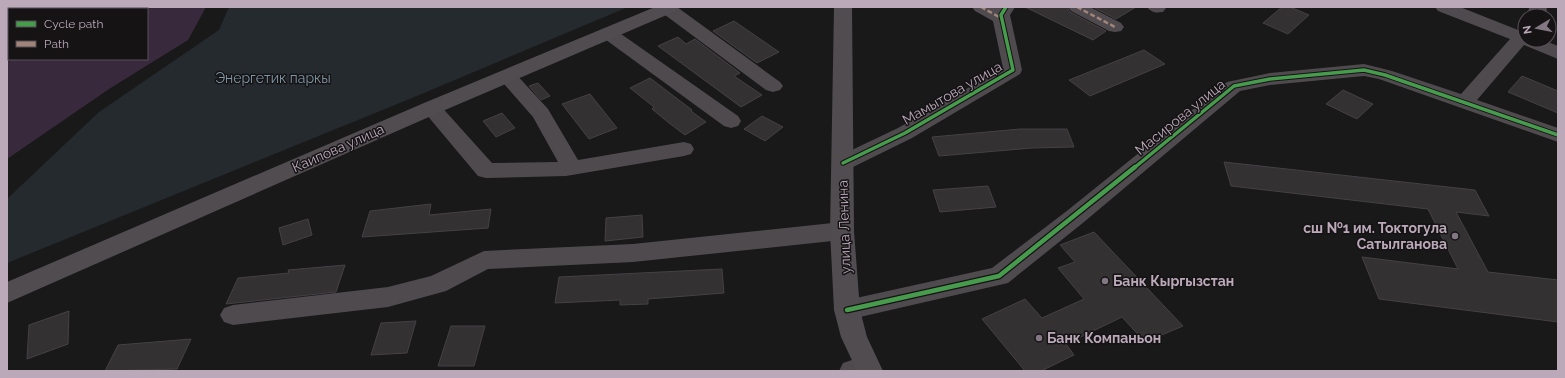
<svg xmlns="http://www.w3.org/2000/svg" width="1565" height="378" font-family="Raleway,sans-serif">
  <rect width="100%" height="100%" fill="#191919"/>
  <polygon fill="#252a2f" points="229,7 628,7 412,98 7,263 7,199 99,112 219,30"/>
  <path fill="#382a3c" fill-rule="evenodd" d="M7,7H206L188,40L109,89L7,159ZM9,9H147V59H9Z"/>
  <g fill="#333132" stroke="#454145">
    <polygon points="1025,7 1067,7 1070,12 1106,31 1093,40"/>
    <polygon points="1093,7 1136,7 1116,19"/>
    <polygon points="1282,7 1290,7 1309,15 1288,34 1263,23"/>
    <polygon points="734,21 750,32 779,52 757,63 713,31"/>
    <polygon points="678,37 686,44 695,39 740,73 734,76 762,95 741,107 658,46"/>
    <polygon points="1144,50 1165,64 1090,96 1069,80"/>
    <polygon points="1522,76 1558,91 1558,113 1508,92"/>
    <polygon points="650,78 692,110 691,111 706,122 685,135 669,123 652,109 654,107 630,88"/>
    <polygon points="538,83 550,96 541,100 529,86"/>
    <polygon points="1343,90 1373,104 1357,119 1326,104"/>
    <polygon points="590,94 617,128 589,139 562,104"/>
    <polygon points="502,113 515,128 496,137 483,121"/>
    <polygon points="762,116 783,127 765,141 744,129"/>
    <polygon points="1020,129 1067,129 1074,147 1032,148 939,156 932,137"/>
    <polygon points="1224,162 1475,190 1489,216 1456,212 1488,272 1558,280 1558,322 1379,299 1362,257 1458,269 1428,209 1231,186"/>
    <polygon points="988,186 996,207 940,212 933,190"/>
    <polygon points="431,204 429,215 491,209 488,228 362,237 370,211"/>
    <polygon points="642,215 643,237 605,241 606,218"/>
    <polygon points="308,219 312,235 283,245 279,228"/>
    <polygon points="1094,232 1183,326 1145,342 1122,317 1066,344 1074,355 1041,371 1025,371 982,319 1025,299 1042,318 1084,299 1058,268 1075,262 1060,245"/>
    <polygon points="345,265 336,292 226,304 238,278 289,273 288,270"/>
    <polygon points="722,269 724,293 648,299 648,304 620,305 620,300 555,303 559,277"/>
    <polygon points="69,311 68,344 27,359 29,325"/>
    <polygon points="416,321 407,353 371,355 381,323"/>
    <polygon points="451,326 485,326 474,366 438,366"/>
    <polygon points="191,339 177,369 105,371 118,345"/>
  </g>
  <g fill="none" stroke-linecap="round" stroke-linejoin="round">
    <g fill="#4f4a4e" fill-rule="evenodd">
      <polygon points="659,7 677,7 780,82 783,86 780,90 773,92 766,90 661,12"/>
      <polygon points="972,7 994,7 996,8 997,7 1015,7 1010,15 1022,70 1020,74 912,138 851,168 843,170 835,168 832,163 835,158 898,128 1003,68 993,21 975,11"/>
      <polygon points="1068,7 1090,7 1121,23 1124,27 1121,31 1115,32 1109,31 1071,11"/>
      <path d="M1147,7H1165L1166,8L1163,12C1156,13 1152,13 1147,7Z"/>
      <polygon points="1435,7 1460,7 1518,30 1525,28 1525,40 1543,40 1558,46 1558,59 1524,45 1477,100 1558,128 1558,142 1379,79 1364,76 1270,85 1240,91 1084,222 1008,283 847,320 838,317 834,310 838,303 847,300 992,268 1068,210 1227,82 1270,73 1364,64 1392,71 1461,94 1510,39 1438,11"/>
      <polygon points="1529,7 1547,7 1546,16 1528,16"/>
      <polygon points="608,28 614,29 738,116 741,121 738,126 731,128 724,126 602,37 599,33 602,29"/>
      <polygon points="507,70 514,72 548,109 578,160 684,142 691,144 694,149 691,154 684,156 566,176 486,178 478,176 421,108 424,103 431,102 438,103 492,163 558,162 533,117 497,76 500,72"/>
      <polygon points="842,222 850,225 854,231 850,237 842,240 633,262 488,269 446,291 388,307 233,325 224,322 220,315 224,308 233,305 388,287 431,276 484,251 633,244"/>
      <polygon points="867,355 876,358 880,366 878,371 839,371 843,363"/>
    </g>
    <g fill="#504c50" fill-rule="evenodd">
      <polygon points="655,7 679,7 676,11 438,113 7,303 7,282 424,103"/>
      <polygon points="834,7 852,7 854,231 860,310 867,337 883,371 857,371 841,337 834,310 830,231"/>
    </g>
    <g stroke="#a18479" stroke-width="2.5" stroke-dasharray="5 2.5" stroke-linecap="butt">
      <polyline points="981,7 1001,18"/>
      <polyline points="1077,7 1115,27"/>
    </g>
    <defs>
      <g id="cycleway-far1">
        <polyline points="843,163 905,133 1013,70 1001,15 1006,7"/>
        <polyline points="1134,168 1234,86 1270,79 1364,70 1385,75 1558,135"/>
      </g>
      <polyline id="cycleway" points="847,310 999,276 1135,167"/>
    </defs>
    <use href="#cycleway-far1" stroke="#151314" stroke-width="5.5"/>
    <use href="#cycleway" stroke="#151314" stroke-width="7"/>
    <use href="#cycleway-far1" stroke="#469c4c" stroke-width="3.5"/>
    <use href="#cycleway" stroke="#469c4c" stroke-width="4.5"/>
  </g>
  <g fill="#827782" stroke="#151314" stroke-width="1.5">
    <circle cx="1455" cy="236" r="4"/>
    <circle cx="1105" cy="281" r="4"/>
    <circle cx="1039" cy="338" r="4"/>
  </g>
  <g text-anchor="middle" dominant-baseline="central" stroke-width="3" stroke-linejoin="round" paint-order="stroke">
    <g font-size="14" fill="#7e97a8" stroke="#151314">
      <text x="273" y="78">Энергетик паркы</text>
    </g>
    <g font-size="14" fill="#bba9ba" stroke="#151314">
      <text transform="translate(952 93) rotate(-30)">Мамытова улица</text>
      <text transform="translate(1180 117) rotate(-39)">Масирова улица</text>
      <text transform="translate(338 148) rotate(-24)">Каипова улица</text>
      <text transform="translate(844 227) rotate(-92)">улица Ленина</text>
    </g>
    <g font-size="14" font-weight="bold" fill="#bba9ba" stroke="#151314" text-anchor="start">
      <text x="1447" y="228" text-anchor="end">сш №1 им. Токтогула<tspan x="1447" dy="16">Сатылганова</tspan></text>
      <text x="1113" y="281">Банк Кыргызстан</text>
      <text x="1047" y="338">Банк Компаньон</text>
    </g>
  </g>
  <rect width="1565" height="378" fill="none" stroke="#bba9ba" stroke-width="16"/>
  <rect x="8" y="8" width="140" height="52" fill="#151314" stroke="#574f56"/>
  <rect x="16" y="21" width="20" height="6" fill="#469c4c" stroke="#574f56"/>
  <text x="44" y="28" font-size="12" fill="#bba9ba">Cycle path</text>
  <rect x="16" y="41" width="20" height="6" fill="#a18479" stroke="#574f56"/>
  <text x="44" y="48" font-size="12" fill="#bba9ba">Path</text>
  <g transform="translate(1537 28) rotate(260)"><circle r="19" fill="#151314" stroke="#574f56"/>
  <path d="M0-3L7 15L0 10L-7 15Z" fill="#827782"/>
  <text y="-6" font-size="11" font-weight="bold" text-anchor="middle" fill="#bba9ba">N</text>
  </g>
</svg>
